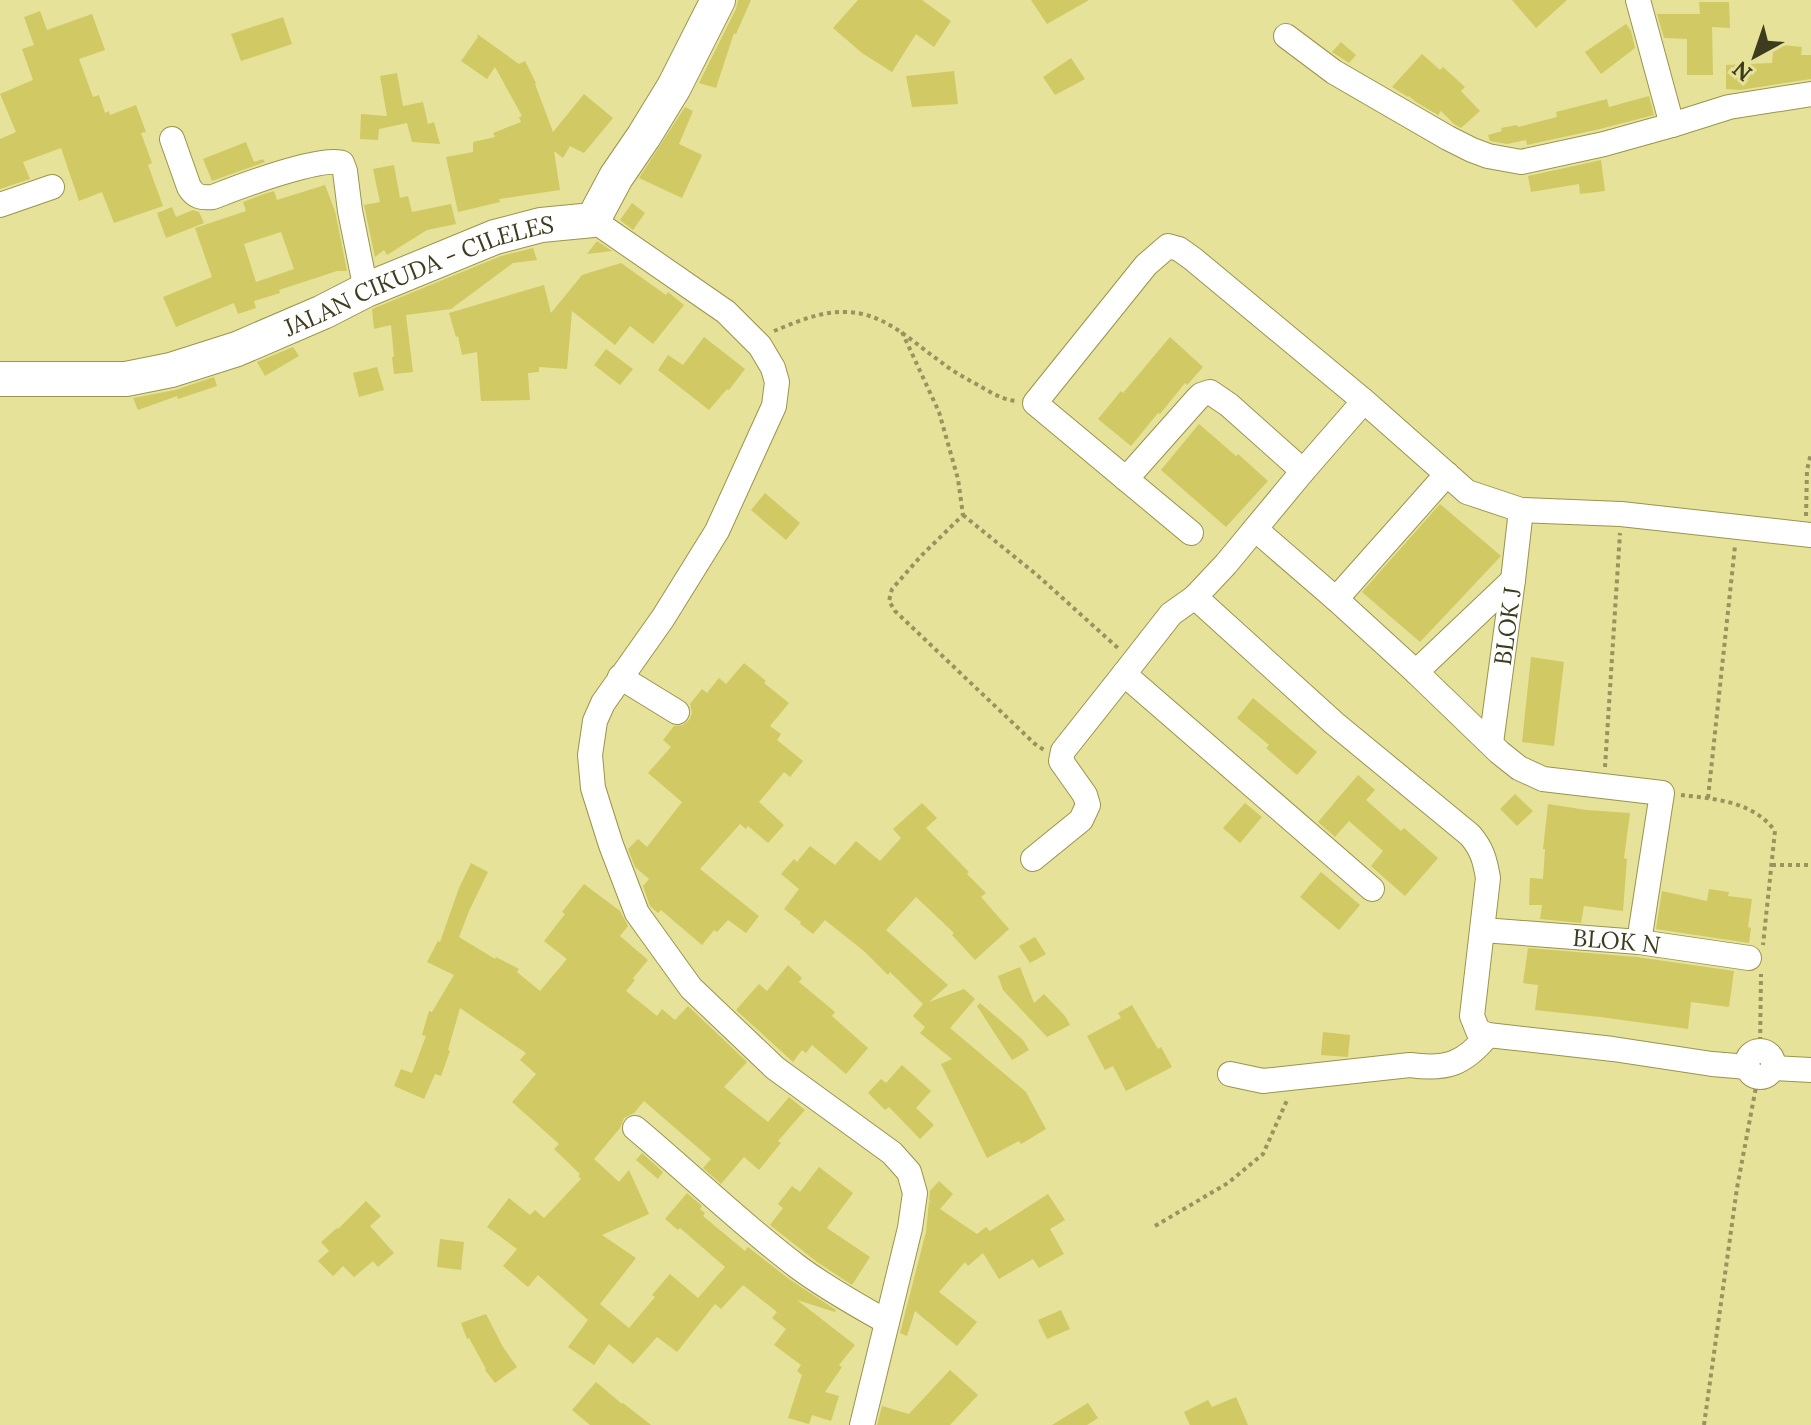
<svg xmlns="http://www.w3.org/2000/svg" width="1811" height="1425" font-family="Lora,serif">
  <rect width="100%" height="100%" fill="#e6e299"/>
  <g fill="#d1c963" fill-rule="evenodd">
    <polygon points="738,0 751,0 736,34 734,33 716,88 699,83 736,9"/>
    <polygon points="858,0 922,0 951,21 934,47 916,34 892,72 862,53 833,28"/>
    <polygon points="1031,0 1089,0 1047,24"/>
    <polygon points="1512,0 1567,0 1536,28"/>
    <polygon points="1699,2 1729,2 1730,28 1712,27 1713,75 1687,75 1687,39 1664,38 1657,14 1700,14"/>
    <polygon points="40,11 47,30 92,14 105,50 79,59 93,97 99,95 105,113 109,111 110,115 136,105 146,132 141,133 152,163 148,165 163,206 114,223 102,192 79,201 61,148 23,162 30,179 0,189 0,139 16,132 0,94 33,80 22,49 34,45 24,17"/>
    <polygon points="283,17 292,44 241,61 231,34"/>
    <polygon points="1626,24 1631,31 1635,48 1601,74 1585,52"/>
    <polygon points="477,34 519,64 525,61 536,83 535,84 553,132 584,94 613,118 584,153 570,146 563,158 554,151 560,190 499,199 500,202 458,212 446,157 473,152 473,142 495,137 493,133 521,122 519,117 522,116 495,67 487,79 461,61 478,37"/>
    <polygon points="1341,42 1356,55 1349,63 1332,52"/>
    <polygon points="1774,44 1802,47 1801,55 1811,55 1811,79 1740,90 1726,89 1726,65 1772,63"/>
    <polygon points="1422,54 1440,70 1443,67 1465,87 1461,91 1480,111 1461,128 1454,124 1441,111 1438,115 1416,102 1409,96 1408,97 1392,87"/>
    <polygon points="1071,58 1085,79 1055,95 1043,77"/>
    <polygon points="954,71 958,104 912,107 906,76"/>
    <polygon points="397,73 403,106 423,102 428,124 434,122 440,144 412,142 407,123 379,129 378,140 360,139 361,114 387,116 380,76"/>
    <polygon points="1649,96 1654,115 1600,129 1527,145 1526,140 1507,144 1490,141 1488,135 1502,131 1501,128 1517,125 1518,127 1557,117 1556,112 1607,99 1609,107"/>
    <polygon points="685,107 693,111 679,144 702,155 682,198 639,178"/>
    <polygon points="246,142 254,162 263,159 265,162 212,181 203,159"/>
    <polygon points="1601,160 1605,191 1580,194 1579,184 1531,192 1528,176"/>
    <polygon points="394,165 400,198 408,196 412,212 451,204 456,224 427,230 387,255 384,250 375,257 364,205 380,202 373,169"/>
    <path d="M325,185L335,211L347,271H337L279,290L280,293L254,301L256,308L238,314L234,303L176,327L163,297L212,277L195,228L246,211L243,202L264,194L274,191L277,200ZM281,232L294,269L256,282L244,244Z"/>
    <polygon points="632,203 645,213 633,230 620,220"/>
    <polygon points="172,207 176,217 193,210 199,212 204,223 166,238 157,213"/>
    <polygon points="597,241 612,251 587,254"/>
    <polygon points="533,248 537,260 513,263 451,309 406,315 413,372 394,374 392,357 394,357 391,325 374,329 372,309 501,256"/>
    <polygon points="621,263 666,295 668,292 684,305 653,344 630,326 615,345 572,311 567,369 539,367 539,372 528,373 530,400 481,401 477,352 462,355 458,336 456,337 449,313 544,285 551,313 582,275"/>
    <polygon points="704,337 745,369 729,390 727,389 709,410 658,370 668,355 683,365"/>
    <polygon points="1170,337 1203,367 1187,385 1185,383 1160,414 1158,413 1131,446 1098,419 1121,391 1123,393"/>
    <polygon points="293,347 299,356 265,376 257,362"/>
    <polygon points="606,349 633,369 620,385 594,365"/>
    <polygon points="377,367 384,390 359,397 353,373"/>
    <polygon points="214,377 217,386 178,399 177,396 138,410 133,398 175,390"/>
    <polygon points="1199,424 1236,456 1238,454 1268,481 1226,527 1161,470"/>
    <polygon points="765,493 800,523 786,540 751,510"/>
    <polygon points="1440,504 1501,556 1420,642 1362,592"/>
    <polygon points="1531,657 1564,662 1554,746 1522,742"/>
    <polygon points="744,663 766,681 764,683 789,703 770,726 781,734 777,740 803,761 790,777 784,772 759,802 784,825 768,843 748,826 746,829 740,824 700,869 759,916 746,933 728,920 717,932 714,930 702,945 661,910 658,913 650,906 643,886 649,879 635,867 628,849 638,839 647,847 682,802 648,773 671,747 663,740 674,726 683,725 689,720 692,713 690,704 702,689 707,693 719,678 726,684"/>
    <polygon points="1253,698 1317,752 1297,775 1266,748 1269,745 1237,718"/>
    <polygon points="1358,775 1375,790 1366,800 1401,831 1404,828 1438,858 1405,896 1371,866 1383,851 1349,821 1335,837 1318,822"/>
    <polygon points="1515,794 1533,811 1517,826 1500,809"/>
    <polygon points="922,803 937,818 926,828 969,872 967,874 986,893 981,897 1009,929 975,960 952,935 954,933 916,897 886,930 948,985 929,1002 964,989 975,999 950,1028 1026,1092 1046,1129 1021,1144 1019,1141 987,1158 941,1064 952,1059 920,1033 925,1027 913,1016 923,1004 890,972 888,975 865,952 825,920 813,934 800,924 801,922 784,909 799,889 781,874 794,859 797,862 810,846 835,865 856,841 880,861 901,838 893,829"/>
    <polygon points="1245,803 1262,817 1240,843 1223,828"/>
    <polygon points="1548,804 1586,810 1630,813 1624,858 1627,859 1623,911 1584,906 1581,923 1540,919 1542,905 1529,905 1530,878 1543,879 1545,849 1543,849"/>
    <polygon points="471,863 488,872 469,911 459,937 495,959 496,957 519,969 517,972 540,991 567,959 544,941 565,914 562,912 584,884 620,911 628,926 620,936 648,960 633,978 635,980 626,991 657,1016 662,1009 675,1020 688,1006 747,1062 724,1087 768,1122 789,1097 805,1110 778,1141 781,1143 759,1170 744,1157 721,1184 703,1168 711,1159 644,1101 634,1113 624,1118 620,1128 594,1159 619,1182 629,1170 649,1214 602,1235 636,1258 600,1304 629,1328 655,1297 652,1295 670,1274 698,1298 725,1267 680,1228 678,1230 665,1219 687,1193 702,1206 700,1209 705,1213 703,1216 745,1251 748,1247 789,1279 836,1310 835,1312 797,1300 855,1345 839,1365 842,1367 825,1392 839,1396 831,1421 812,1415 809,1424 788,1418 802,1375 797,1371 801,1365 774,1345 786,1329 772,1318 777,1312 743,1285 721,1309 715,1304 677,1352 657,1337 633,1364 609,1344 594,1365 568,1347 588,1320 538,1275 528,1287 503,1266 517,1249 487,1227 509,1198 530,1215 535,1210 544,1218 581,1179 578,1176 580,1174 554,1149 559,1144 512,1102 536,1074 520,1060 526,1053 460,1008 448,1050 450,1051 441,1076 435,1074 424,1099 394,1086 401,1069 412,1073 426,1036 422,1035 429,1011 432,1012 454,975 427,962 438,941 440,942 459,888"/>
    <polygon points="1321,872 1360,905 1339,930 1300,897"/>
    <polygon points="1709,889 1729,892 1728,896 1752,899 1748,927 1751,928 1749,943 1656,929 1662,891 1707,901"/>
    <polygon points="1035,937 1046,954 1030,963 1019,946"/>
    <polygon points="1528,948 1637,957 1734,971 1729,1007 1691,1002 1688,1029 1600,1017 1535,1010 1538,985 1523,983"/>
    <polygon points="788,965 802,978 799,982 835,1012 832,1016 868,1048 846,1074 812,1045 806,1053 802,1050 793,1062 736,1010 759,984 767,991"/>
    <polygon points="1020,967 1034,1003 1044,994 1065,1016 1070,1025 1047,1037 1003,990 998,976"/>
    <polygon points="980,1003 1023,1040 1029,1050 1012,1060 977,1006"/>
    <polygon points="1132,1005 1158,1049 1161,1047 1172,1067 1126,1091 1113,1066 1105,1070 1087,1036 1121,1018 1118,1013"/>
    <polygon points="1323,1032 1350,1035 1348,1057 1321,1055"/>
    <polygon points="902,1065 931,1091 916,1108 934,1125 920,1139 889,1107 885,1110 868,1093 881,1079 886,1083"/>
    <polygon points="642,1153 663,1172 658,1179 636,1160"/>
    <polygon points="819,1167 853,1193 827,1228 870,1257 852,1285 817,1262 770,1225 783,1208 778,1204 792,1186 800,1192"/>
    <polygon points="939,1181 953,1194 940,1209 977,1234 986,1227 990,1231 1048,1194 1065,1220 1050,1229 1064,1254 1039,1268 1033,1259 999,1279 983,1253 968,1266 965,1262 939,1292 977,1322 957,1346 915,1311 907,1336 900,1333 926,1232 929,1201 933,1204 929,1200 930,1191"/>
    <polygon points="366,1201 381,1216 370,1226 394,1253 378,1267 373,1261 354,1277 343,1266 333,1276 318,1261 329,1251 321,1242 337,1228 338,1229"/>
    <polygon points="440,1239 464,1242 461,1270 437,1267"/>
    <polygon points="1061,1310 1070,1329 1047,1339 1038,1320"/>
    <polygon points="486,1314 503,1347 517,1367 495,1383 485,1370 486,1369 469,1338 467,1339 461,1323"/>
    <polygon points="950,1370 978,1395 950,1425 877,1425 882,1406 909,1414"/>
    <polygon points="596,1382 622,1404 623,1403 651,1425 590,1425 572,1410"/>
    <polygon points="1236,1397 1248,1425 1190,1425 1184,1412 1208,1400 1212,1407"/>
    <polygon points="1088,1403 1098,1418 1087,1425 1052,1425"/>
  </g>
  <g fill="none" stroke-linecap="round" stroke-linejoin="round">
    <defs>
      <g id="street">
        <polyline points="1638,0 1672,125"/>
        <polyline points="1286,36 1334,72 1448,138 1472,150 1488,156 1521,162 1604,144 1672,125 1729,107 1811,94"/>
        <path d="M172,139L189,187C195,197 201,198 213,197C236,188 322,155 342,163L345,171L350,211L366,290"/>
        <polyline points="0,205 52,187"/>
        <polyline points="593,220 726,312 760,346 773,368 777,382 774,406 717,531 663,618 603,703 595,721 590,755 593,788 611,845 637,913 691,988 775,1068 892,1153 909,1172 915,1193 910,1228 862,1425"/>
        <path d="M1364,401L1303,471L1226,564L1195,597L1334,723L1470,835C1482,849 1485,860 1488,878L1472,1016L1478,1031L1488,1035L1613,1049L1712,1064L1748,1067"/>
        <polyline points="1126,479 1197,399 1201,395 1210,392 1229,405 1303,471"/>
        <polyline points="1255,529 1336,599 1416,672 1499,752 1519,768 1543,779 1662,793 1639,942"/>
        <polyline points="1191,533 1035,403 1146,265 1168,246 1179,249 1193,259 1364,401 1467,492 1521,510 1621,514 1811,535"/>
        <polyline points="1195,597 1171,614 1124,674 1372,889"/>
        <polyline points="1336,599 1447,474"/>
        <polyline points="1416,672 1513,580"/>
        <polyline points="620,677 677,712"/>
        <path id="s1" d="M1491,743L1513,580L1521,510"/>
        <polyline points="1033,859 1081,820 1088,805 1085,795 1061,761 1063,751 1124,674"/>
        <path id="s2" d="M1483,930L1639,942L1749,958"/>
        <circle cx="1760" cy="1064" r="13"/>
        <polyline points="1773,1068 1811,1070"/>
        <path d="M1230,1074L1263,1081L1410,1065C1447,1070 1464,1064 1488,1035"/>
        <path d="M635,1128C690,1174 741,1224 798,1267C826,1288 857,1305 887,1322"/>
      </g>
      <g id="secondary">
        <path id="s3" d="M0,379H126L171,370L237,349L323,312L366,290L495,237L541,225L593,220L616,177L644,136L674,87L718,0"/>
      </g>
    </defs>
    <use href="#street" stroke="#9a944d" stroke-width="26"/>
    <use href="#secondary" stroke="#9a944d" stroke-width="36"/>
    <g stroke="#97945f" stroke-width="4" stroke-dasharray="4 4" stroke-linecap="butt">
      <path d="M774,331C796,322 821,311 845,312C884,312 911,341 941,362C952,371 965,378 978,385C990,392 1002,400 1017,401"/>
      <polyline points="902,332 939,412 958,479 963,515 922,555 892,589 889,601 895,611 1035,744 1044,750"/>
      <polyline points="963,515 1037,575 1119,649"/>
      <polyline points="1806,516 1807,470 1811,453"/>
      <polyline points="1605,767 1620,533"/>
      <path d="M1681,795C1715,799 1753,801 1775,831L1763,945"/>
      <polyline points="1708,798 1735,546"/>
      <polyline points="1772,865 1811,865"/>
      <polyline points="1760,1049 1761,974"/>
      <polyline points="1155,1226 1228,1183 1263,1154 1288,1098"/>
      <polyline points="1704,1425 1737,1188 1756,1087"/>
    </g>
    <use href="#street" stroke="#fff" stroke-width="24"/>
    <use href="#secondary" stroke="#fff" stroke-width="34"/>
  </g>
  <g text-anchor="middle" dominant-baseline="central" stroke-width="6" stroke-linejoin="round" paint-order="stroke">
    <g font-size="24" fill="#3e3c1e" stroke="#e6e299">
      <text stroke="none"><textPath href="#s3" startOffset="438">JALAN CIKUDA - CILELES</textPath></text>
      <text stroke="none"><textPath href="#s1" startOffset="118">BLOK J</textPath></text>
      <text stroke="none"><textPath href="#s2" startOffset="134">BLOK N</textPath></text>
    </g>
  </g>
  <g transform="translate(1755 56) rotate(220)" stroke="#e6e299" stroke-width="6" paint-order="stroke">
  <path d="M0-6L14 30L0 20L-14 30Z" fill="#3e3c1e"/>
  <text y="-12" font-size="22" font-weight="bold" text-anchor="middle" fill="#3e3c1e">N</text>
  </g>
</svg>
